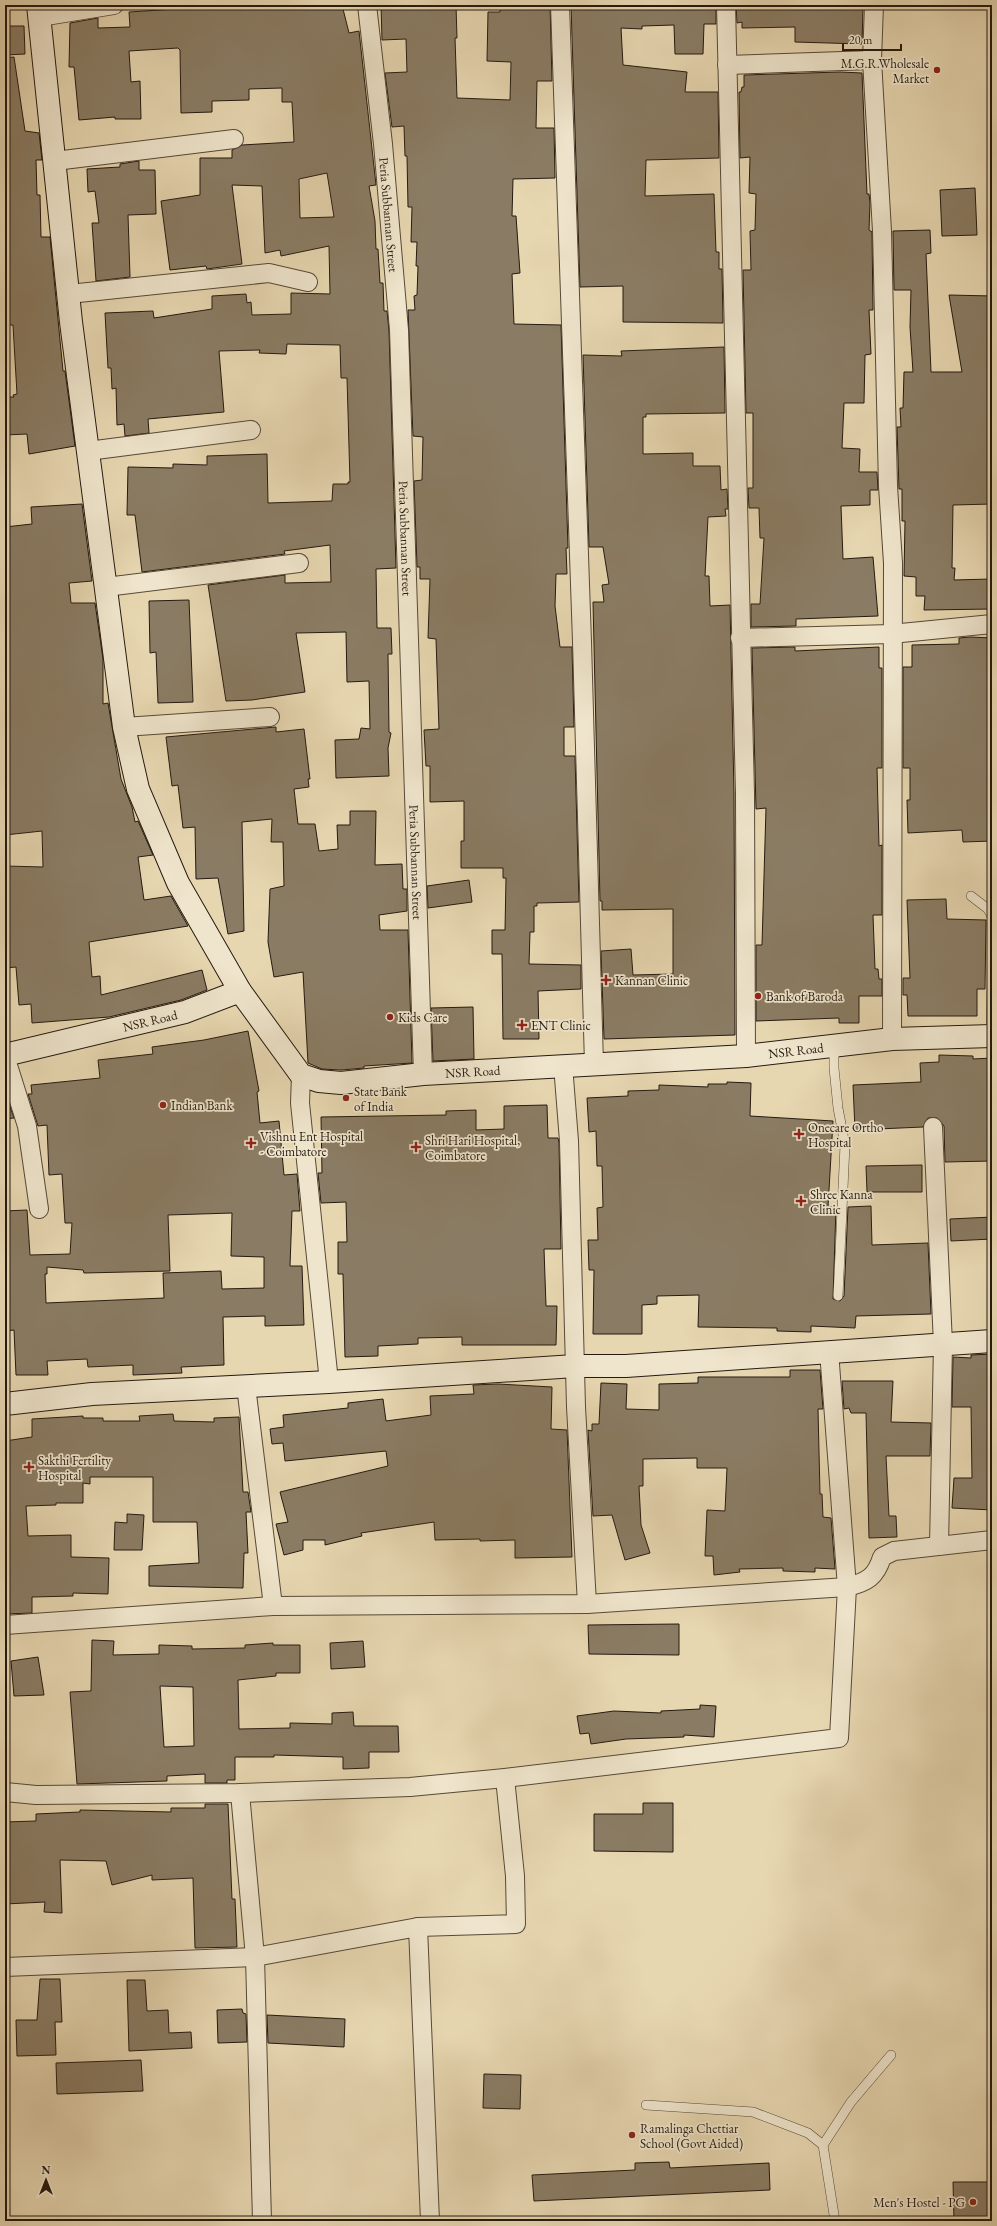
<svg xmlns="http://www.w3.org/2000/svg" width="997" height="2226" font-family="'EB Garamond',serif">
  <rect width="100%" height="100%" fill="#e7d7b1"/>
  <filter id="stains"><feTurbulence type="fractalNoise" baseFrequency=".005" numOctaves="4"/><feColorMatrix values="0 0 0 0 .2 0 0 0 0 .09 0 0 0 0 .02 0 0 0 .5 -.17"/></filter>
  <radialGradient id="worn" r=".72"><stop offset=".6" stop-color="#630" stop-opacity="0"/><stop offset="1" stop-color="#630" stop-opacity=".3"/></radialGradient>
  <g fill="#8a7c64" stroke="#251a10" fill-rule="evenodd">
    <path d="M176,5H342L349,33L359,31L376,185L369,186L375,221L376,249H378L380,283H383L384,311H387L389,331L396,568L376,569L377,628H391L392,654H388L389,732L391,733L388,748L389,776L336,778L335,740L359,739L361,728L370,729L369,681L347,682L346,632L296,633L305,692L252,700L226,701L208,585L285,575V583L331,582L330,545L284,551L285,554L142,572L135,515H127L128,467L173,468V464L207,465V456L267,454L268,503L332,501L333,484H348V482H350L347,378H341L340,345L287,344L286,354L259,353L260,350L219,351L224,412L148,419L149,433L125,436L124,424L117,425L116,388L112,389L111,368H108L105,313L153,311L154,318L212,309V296L246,294L247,303L251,302L252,315L291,314V293L330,294L329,246L281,256L280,250L265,253L262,186L232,185L242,264L207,269L206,266L170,270L161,201L200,195V158H232V150L242,145L294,142L292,102H282V88L249,89V100L212,101V112L181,113L180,50L178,48L129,51L131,82L140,81L141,119H115V117L79,120L74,67H69L70,23L98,18V28L130,27L129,12L176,9ZM327,173L334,217L300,218L299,179Z"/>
    <polygon points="381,5 456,5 457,38 455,38 457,98 510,100 511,62 487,61 488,12 500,12 500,5 550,5 552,81 537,81 536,128 554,128 555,178 513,179 512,216 516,216 520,273 512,274 514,324 561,325 568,548 566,548 567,574 556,574 555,606 560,647 572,647 574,727 564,727 564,756 575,756 579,902 537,903 537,906 534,906 534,932 530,932 529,964 581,965 581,989 538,991 539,1039 503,1039 502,954 492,954 492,930 505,930 506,878 503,878 503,868 461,868 461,841 464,841 464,801 430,802 430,766 426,766 424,730 439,729 436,639 428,638 430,579 420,579 420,567 417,567 414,481 422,480 423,437 413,436 408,310 415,310 414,296 417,295 418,266 416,266 417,242 411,242 412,207 408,207 407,156 405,156 404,126 392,127 385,73 407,72 406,39 382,40"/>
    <polygon points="571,5 716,5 716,24 704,24 703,54 675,54 674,25 642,26 642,29 621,28 623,65 687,72 685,92 718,92 719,158 646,160 645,196 714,194 716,252 719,252 719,269 722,269 723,323 623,322 623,286 580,287"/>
    <polygon points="736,5 822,5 863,7 862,44 795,42 795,27 742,28 742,22 737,23"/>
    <polygon points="5,26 24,26 25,54 5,55"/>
    <polygon points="14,57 25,131 39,133 42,160 36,160 37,195 40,195 41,237 50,237 63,371 65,371 75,446 29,454 27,434 5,435 5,397 14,397 13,395 17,394 13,325 5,325 5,58"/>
    <polygon points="840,72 862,73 867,194 869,194 870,203 869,230 872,232 873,310 869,310 871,354 865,355 864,403 844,403 842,448 860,449 859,472 877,472 878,490 870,490 870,505 841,506 843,559 873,557 878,616 796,619 796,626 751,627 751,604 760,604 764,538 760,538 759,508 749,508 748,488 753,488 753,413 746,413 743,270 751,270 750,231 755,230 756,194 749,193 750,157 740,158 739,92 741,92 742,87 744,87 744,75"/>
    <polygon points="139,161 139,170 155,170 156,214 128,215 130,277 96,281 92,223 99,223 95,191 88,192 87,169 120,167 120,164"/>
    <polygon points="975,188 977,235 942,236 940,190"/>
    <polygon points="930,230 931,253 926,254 931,372 962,372 949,295 992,296 992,504 953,505 952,568 955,568 954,580 991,579 992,609 924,610 925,596 916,596 916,577 904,576 905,521 902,521 902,489 899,489 897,427 901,427 900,408 903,408 904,372 913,372 910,327 911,290 894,290 893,231"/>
    <polygon points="724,347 725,413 646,414 646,417 643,417 643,454 693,453 693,466 720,466 721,490 727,489 728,509 725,509 726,516 708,517 705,576 709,576 710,606 730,605 734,794 735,1035 604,1039 601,951 631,949 633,975 673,974 673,909 602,910 602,901 600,901 593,602 604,602 602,585 609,584 603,547 589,547 583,355 622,356 621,351"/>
    <polygon points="82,504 92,581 69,583 71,603 95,603 103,659 103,704 108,703 121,779 132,807 135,822 138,821 153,855 138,857 144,900 171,896 188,926 89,942 92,977 100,976 101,995 202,970 207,990 181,1000 109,1017 32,1023 31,1004 19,1005 16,967 5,968 5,866 43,867 42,831 5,835 5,527 32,524 31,507"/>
    <polygon points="189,600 193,702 158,703 156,652 150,653 149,601"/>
    <polygon points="970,637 992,638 992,841 963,842 962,830 908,833 907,800 910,800 910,768 903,768 903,667 912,667 912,645 959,644 959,638"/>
    <polygon points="795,647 795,651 879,647 879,668 882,668 882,768 877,768 879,846 882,845 882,915 873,915 875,969 878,969 879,979 882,979 882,996 859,996 859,1023 839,1023 839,1018 756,1021 756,945 762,945 766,808 756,809 752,648"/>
    <polygon points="276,727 276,732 304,729 310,779 308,779 309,787 294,789 298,824 315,824 319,851 338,849 337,825 350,825 350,811 376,811 375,865 402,864 403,889 407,889 407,911 379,915 380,930 408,930 412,1063 364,1066 364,1068 341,1070 322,1069 308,1063 303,972 274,977 268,942 270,889 284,886 283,842 271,842 272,819 242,822 244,931 228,934 218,878 196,879 195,827 183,828 178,785 172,786 166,737"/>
    <polygon points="469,880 472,902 428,908 427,886"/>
    <polygon points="946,899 947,919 986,920 985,989 977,989 977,1016 908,1016 907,995 903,995 903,978 910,978 907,900"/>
    <polygon points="473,1007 474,1059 433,1061 431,1008"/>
    <path d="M248,1031L259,1091L257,1092L260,1123L279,1121L284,1175L297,1174L300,1211H292L290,1266H302L304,1325L265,1326V1316L223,1317L224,1365L181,1367L182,1373L133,1375V1365L88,1367L87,1359L47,1361L48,1375H16L14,1330L5,1331V1211L27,1210L30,1255L70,1254L72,1223H65L62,1174L49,1175L47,1125L38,1126L28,1094H32L31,1085L100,1078L98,1060L153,1054L152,1047L204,1040ZM232,1213L231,1256L264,1257V1288L222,1289L221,1271L163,1273L164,1298L46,1303L45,1274H47V1267L83,1270L84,1273L170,1271L168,1215Z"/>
    <polygon points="939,1055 973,1056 973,1059 992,1058 992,1161 945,1162 944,1126 937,1118 928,1118 923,1127 855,1130 853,1085 921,1082 920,1063 939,1062"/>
    <polygon points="727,1082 751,1083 750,1116 833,1121 828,1207 836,1207 833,1299 840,1301 844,1296 848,1207 871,1206 872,1245 928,1243 931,1314 856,1316 855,1328 811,1326 811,1332 777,1331 777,1328 698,1327 699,1295 657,1296 657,1304 642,1305 642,1334 593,1334 594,1270 589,1270 588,1240 598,1240 597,1208 603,1207 602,1166 597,1166 596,1131 589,1132 587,1098 628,1096 628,1091 659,1090 659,1085 708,1087 708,1084 727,1084"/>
    <polygon points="5,1096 6,1096 14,1118 5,1119"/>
    <polygon points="547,1105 548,1138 558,1138 559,1142 561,1249 544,1249 546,1306 557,1306 556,1345 462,1345 462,1337 418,1338 418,1344 378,1346 378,1356 345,1357 343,1274 338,1274 338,1242 347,1242 346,1202 321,1203 318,1173 322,1173 321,1117 446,1115 446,1111 476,1110 476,1130 504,1129 504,1106"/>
    <polygon points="922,1165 922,1192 867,1192 866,1166"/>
    <polygon points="992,1217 992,1239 951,1241 950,1219"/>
    <polygon points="992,1354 992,1510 952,1508 954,1478 972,1478 971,1407 952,1407 953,1357 971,1358 971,1355"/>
    <polygon points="790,1370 820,1370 823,1409 818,1409 820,1494 822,1494 823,1517 831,1518 835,1569 815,1568 815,1572 783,1571 783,1568 739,1569 740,1572 714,1575 713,1556 705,1556 707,1510 725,1511 727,1468 697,1468 697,1458 643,1459 643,1486 639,1486 641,1525 650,1553 625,1560 612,1515 593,1516 588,1430 592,1431 592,1424 599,1424 601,1383 627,1384 626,1409 659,1410 659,1384 698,1383 698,1377 790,1377"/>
    <polygon points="842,1381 893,1381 891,1422 931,1423 930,1456 886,1456 889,1516 896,1516 897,1537 869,1538 866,1413 851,1413 849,1408 844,1409"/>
    <polygon points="498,1384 552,1387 551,1429 567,1430 572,1557 515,1558 515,1540 480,1541 480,1539 435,1540 434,1522 361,1533 362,1536 325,1545 325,1540 303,1540 303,1550 284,1555 276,1524 288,1522 280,1492 388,1466 386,1451 285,1461 283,1443 272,1444 270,1429 284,1427 283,1415 348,1408 348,1403 383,1399 386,1421 431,1415 430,1396 474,1394 473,1385"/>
    <polygon points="173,1414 174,1421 214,1422 214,1418 239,1417 243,1492 248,1492 251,1512 246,1512 248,1553 244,1553 243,1588 149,1586 149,1566 199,1563 197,1522 153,1522 153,1477 90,1477 90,1484 83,1483 83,1503 56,1503 56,1505 26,1506 28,1536 71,1535 71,1557 109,1558 108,1594 73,1593 73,1596 32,1597 32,1613 5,1614 5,1441 32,1437 32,1419 83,1416 83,1418 103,1418 103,1421 140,1421 139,1416"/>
    <polygon points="127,1514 144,1515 142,1550 114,1550 115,1522 127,1523"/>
    <polygon points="679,1624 679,1655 589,1654 588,1625"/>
    <path d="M92,1640L114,1641L113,1655L159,1654V1645L192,1646V1649L245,1648V1645L273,1643V1645H300V1673H276V1676L238,1680L239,1729L290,1728V1723L332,1724V1713L353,1712L354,1726H398L399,1752H369V1768L343,1769V1757L274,1755V1757H235V1780H227V1783H205V1774L167,1776V1781L77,1784L70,1692L91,1691ZM160,1686L193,1687L194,1746L164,1747Z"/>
    <polygon points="363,1641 365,1667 331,1669 330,1643"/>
    <polygon points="38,1657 44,1695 14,1696 11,1661"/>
    <polygon points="700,1705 716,1706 714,1737 684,1735 684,1737 626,1739 591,1744 589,1733 580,1734 577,1716 614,1711 661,1713 661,1711 700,1709"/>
    <polygon points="643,1803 673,1803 673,1852 594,1851 594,1814 643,1814"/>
    <polygon points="205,1804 228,1804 232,1899 235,1899 237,1947 195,1948 193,1878 152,1880 152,1875 112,1885 106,1861 60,1860 62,1913 44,1912 45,1902 5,1904 5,1822 36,1821 36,1814 80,1812 80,1810 171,1812 171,1808 205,1808"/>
    <polygon points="40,1979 60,1979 62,2022 55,2022 56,2055 17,2056 16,2020 37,2020"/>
    <polygon points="127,1980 145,1980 147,2011 168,2010 169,2033 191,2032 192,2048 129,2051"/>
    <polygon points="242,2009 243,2013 246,2014 247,2042 218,2043 217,2010"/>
    <polygon points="267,2015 345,2019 344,2047 268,2043"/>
    <polygon points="141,2060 143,2091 57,2094 56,2063"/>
    <polygon points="484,2074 521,2075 520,2109 483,2108"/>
    <polygon points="669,2162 670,2168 769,2163 770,2190 534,2201 532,2175 635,2170 635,2163"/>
    <polygon points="953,2182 992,2182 992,2221 954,2221"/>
  </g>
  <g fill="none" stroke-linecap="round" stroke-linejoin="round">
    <defs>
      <g id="lane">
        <polyline points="971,896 988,909 992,916"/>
        <polyline points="991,1036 992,982"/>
        <polyline points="834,1046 834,1068 838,1108 845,1145 838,1296"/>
        <polyline points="646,2105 753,2112 808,2133 823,2145 835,2221"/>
        <polyline points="823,2145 851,2102 891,2055"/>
      </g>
      <g id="street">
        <path id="s1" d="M367,5L383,144L399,330L423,1074"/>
        <polyline points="560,5 582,642 594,1064"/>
        <polyline points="726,5 745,794 746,1056"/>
        <polyline points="874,5 872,60 882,231 888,486 893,563 892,1039"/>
        <polyline points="40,17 114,5"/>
        <polyline points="727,65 872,60"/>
        <polyline points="55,161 234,139"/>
        <polyline points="69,294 269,273 308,282"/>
        <polyline points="88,451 251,430"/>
        <polyline points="106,587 299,563"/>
        <polyline points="740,638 891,634 992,624"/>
        <polyline points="124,727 270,717"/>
        <polyline points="5,1056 27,1126 39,1209"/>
        <polyline points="563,1065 569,1141 576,1407 587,1604"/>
        <polyline points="301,1075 300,1103 329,1382"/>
        <polyline points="933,1127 943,1344 939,1546"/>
        <polyline points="246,1386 273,1606"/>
        <path d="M5,1625L273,1606L587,1604L847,1587C867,1582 876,1577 882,1557L894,1551L992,1540"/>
        <polyline points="5,1792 36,1795 240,1793 410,1787 505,1778 839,1738 847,1587 829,1351"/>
        <polyline points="240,1793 255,1957 262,2221"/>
        <polyline points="418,1927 516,1924 515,1876 505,1778"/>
        <polyline points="5,1967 255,1957 418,1927 430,2221"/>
      </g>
      <g id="secondary">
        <polyline points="38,5 71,322 124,727 138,789 178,883 240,991"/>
        <path id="s2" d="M5,1055L185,1012L240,991L301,1075L319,1081L341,1083L423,1074L746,1056L892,1039L992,1036"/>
        <polyline points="5,1404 92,1394 329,1382 575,1366 626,1366 992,1341"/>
      </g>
    </defs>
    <use href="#lane" stroke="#564938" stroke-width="10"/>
    <use href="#street" stroke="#564938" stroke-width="20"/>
    <use href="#secondary" stroke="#251a10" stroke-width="24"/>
    <use href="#lane" stroke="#efe5cc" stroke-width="9"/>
    <use href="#street" stroke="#efe5cc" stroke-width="18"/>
    <use href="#secondary" stroke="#efe5cc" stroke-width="22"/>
  </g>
  <g fill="#8f2418" stroke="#efe5cc" stroke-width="1.5">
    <circle cx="937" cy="70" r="4"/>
    <path d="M604 974h4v4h4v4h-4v4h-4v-4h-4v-4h4z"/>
    <circle cx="758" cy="996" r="4"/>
    <circle cx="390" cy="1017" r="4"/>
    <path d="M520 1019h4v4h4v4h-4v4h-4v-4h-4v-4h4z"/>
    <circle cx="346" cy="1098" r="4"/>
    <circle cx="163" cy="1105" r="4"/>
    <path d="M797 1128h4v4h4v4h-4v4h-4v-4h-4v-4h4z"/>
    <path d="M249 1137h4v4h4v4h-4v4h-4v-4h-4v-4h4z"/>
    <path d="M414 1141h4v4h4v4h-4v4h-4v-4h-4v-4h4z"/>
    <path d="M799 1195h4v4h4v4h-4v4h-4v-4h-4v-4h4z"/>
    <path d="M27 1461h4v4h4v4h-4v4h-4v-4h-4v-4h4z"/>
    <circle cx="632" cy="2135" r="4"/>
    <circle cx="973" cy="2202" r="4"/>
  </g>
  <g text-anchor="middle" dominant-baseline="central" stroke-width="3.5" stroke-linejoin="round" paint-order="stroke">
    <g font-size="13" fill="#251a10" stroke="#efe5cc" text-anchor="start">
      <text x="929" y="63" text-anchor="end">M.G.R.Wholesale<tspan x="929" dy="15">Market</tspan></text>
      <text x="615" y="980">Kannan Clinic</text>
      <text x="766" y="996">Bank of Baroda</text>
      <text x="398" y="1017">Kids Care</text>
      <text x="531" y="1025">ENT Clinic</text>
      <text x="354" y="1091">State Bank<tspan x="354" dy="15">of India</tspan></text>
      <text x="171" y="1105">Indian Bank</text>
      <text x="808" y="1127">Onecare Ortho<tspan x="808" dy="15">Hospital</tspan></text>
      <text x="260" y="1136">Vishnu Ent Hospital<tspan x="260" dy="15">- Coimbatore</tspan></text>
      <text x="425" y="1140">Shri Hari Hospital,<tspan x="425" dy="15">Coimbatore</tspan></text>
      <text x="810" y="1194">Shree Kanna<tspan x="810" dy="15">Clinic</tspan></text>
      <text x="38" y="1460">Sakthi Fertility<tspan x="38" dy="15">Hospital</tspan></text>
      <text x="640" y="2128">Ramalinga Chettiar<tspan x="640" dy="15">School (Govt Aided)</tspan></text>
      <text x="965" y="2202" text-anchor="end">Men's Hostel - PG</text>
    </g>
    <g font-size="13" fill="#251a10" stroke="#efe5cc">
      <text stroke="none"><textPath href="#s1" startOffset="211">Peria Subbannan Street</textPath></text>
      <text stroke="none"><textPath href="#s1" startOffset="535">Peria Subbannan Street</textPath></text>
      <text stroke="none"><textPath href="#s1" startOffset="859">Peria Subbannan Street</textPath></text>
      <text stroke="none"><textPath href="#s2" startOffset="149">NSR Road</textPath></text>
      <text stroke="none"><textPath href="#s2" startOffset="845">NSR Road</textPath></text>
      <text stroke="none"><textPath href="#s2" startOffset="521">NSR Road</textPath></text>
    </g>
  </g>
  <rect width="997" height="2226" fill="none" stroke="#e7d7b1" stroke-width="20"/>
  <rect x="6" y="6" width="985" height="2214" fill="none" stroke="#251a10" stroke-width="2"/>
  <rect x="10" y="10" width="977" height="2206" fill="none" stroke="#251a10"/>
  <g transform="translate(46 2180)" stroke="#efe5cc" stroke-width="3" paint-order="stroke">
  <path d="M0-3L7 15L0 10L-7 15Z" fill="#251a10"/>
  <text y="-6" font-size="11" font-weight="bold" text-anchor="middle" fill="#251a10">N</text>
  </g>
  <path d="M843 44v6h58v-6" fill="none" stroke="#251a10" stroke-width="2"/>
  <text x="849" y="44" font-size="12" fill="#251a10" stroke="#efe5cc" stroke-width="3" paint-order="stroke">20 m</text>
  <rect width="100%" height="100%" filter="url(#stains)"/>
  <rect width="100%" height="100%" fill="url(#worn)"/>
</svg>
